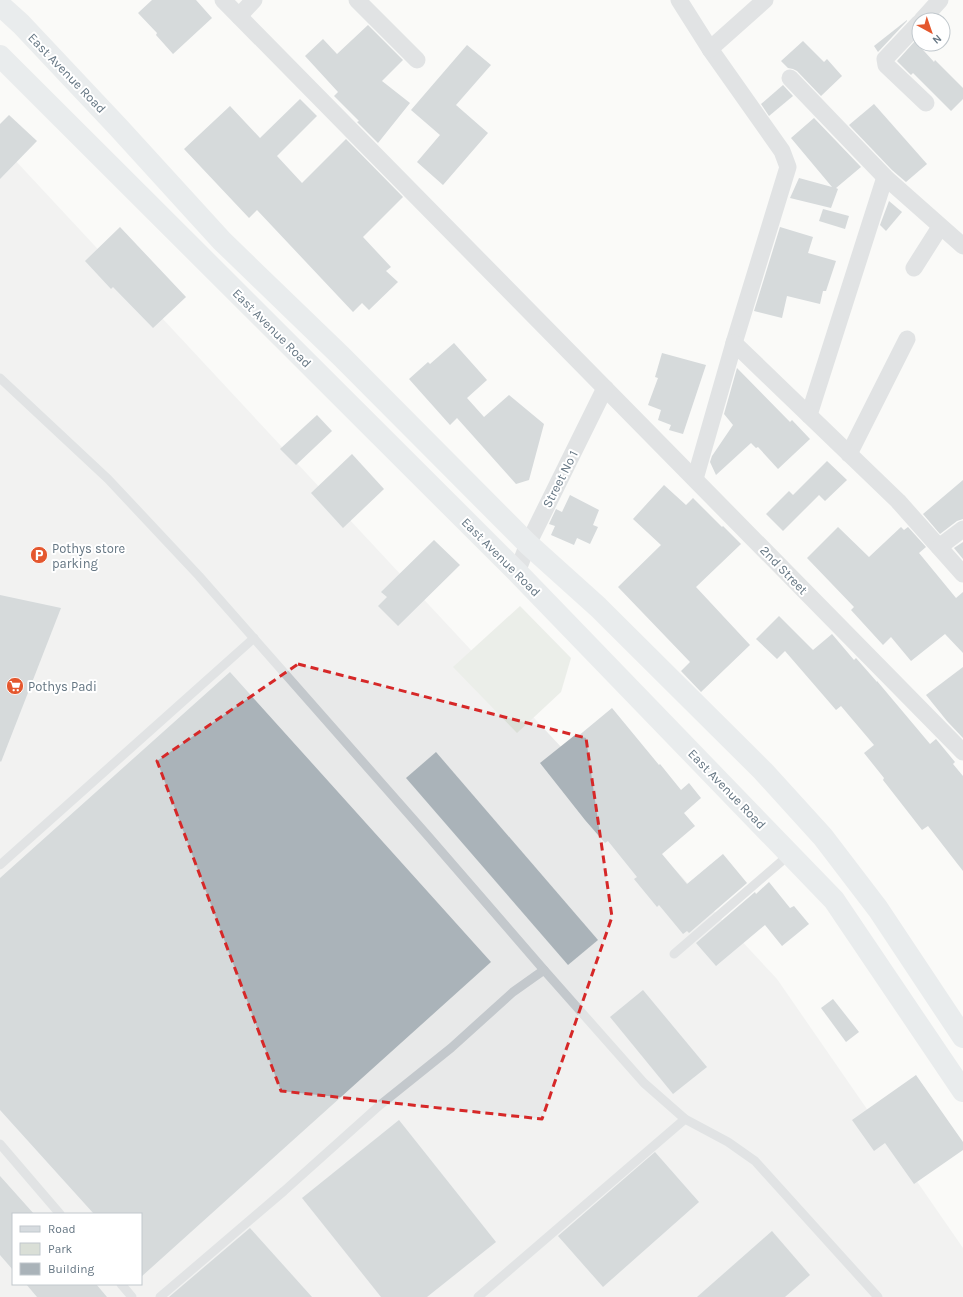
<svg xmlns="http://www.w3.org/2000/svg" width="963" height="1297" font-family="Karla,sans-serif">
  <rect width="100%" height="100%" fill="#fafaf8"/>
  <path fill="#e8e9e9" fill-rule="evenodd" d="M0,144L777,979L963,1248V1297H0ZM13,1214H141V1284H13Z"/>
  <polygon fill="#dadfd7" points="520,606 571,658 561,692 517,733 453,667"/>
  <g fill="#aab3b9">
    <polygon points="152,0 196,0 212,18 173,54 156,35 157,33 138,13"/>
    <polygon points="907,20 907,21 878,52 874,46"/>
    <polygon points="368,25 403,60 382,81 410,103 378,143 357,122 359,121 334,96 338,92 305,56 323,39 337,54"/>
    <polygon points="803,41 824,62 827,59 842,76 821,96 797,71 793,69 788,68 781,61"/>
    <polygon points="915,41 934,62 935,60 963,88 963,99 951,111 913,73 911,75 897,61"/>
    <polygon points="467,45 491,65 456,105 488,133 443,185 417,162 440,135 411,110"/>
    <polygon points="783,85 793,96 769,116 761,104"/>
    <polygon points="300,99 317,116 277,156 302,183 346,139 403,197 363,237 391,267 386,271 398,282 369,310 362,303 353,312 257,210 249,218 184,149 230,106 260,138"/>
    <polygon points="874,104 927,164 906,182 892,170 849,125"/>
    <polygon points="9,115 37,141 0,179 0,124"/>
    <polygon points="814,118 861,167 836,188 838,189 831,208 790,198 799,178 832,187 791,138"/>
    <polygon points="889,201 902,212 886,231 880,225"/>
    <polygon points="823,209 849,216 845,229 819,221"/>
    <polygon points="120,227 186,297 153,328 113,287 111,289 85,261"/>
    <polygon points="780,227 813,237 808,253 836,261 826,291 823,291 820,304 787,296 782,318 754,311"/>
    <polygon points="454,343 487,380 467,398 484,417 509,395 544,424 529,480 516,484 457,418 450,425 409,379 428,362 430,364"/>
    <polygon points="662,353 706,365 683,434 669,430 671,425 658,420 661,410 648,405 658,378 655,377"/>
    <polygon points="737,368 790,422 792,420 810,439 778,469 758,447 756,448 751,443 716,475 710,462 712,456 733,425 724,414"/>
    <polygon points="317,415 332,431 296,465 280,449"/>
    <polygon points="352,454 384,489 343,528 311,493"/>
    <polygon points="827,461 847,480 825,501 819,495 783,531 766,514 789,491 793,495"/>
    <polygon points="963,480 963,519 957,521 940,534 923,514"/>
    <polygon points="664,485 686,505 693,498 722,527 723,526 741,544 696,587 750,645 701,692 681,671 690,662 618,587 661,545 633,519"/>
    <polygon points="570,495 599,510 593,525 598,527 590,544 577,538 574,545 551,535 555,526 549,524 556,509 562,512"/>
    <polygon points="838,527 869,557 901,527 904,530 908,527 926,547 919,553 956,598 963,592 963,653 945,634 911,661 891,637 883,645 851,610 854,607 807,558"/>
    <polygon points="434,540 460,565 398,626 378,606 387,597 381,592"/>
    <polygon points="963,542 963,559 954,548"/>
    <polygon points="0,595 61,608 1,762 0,761"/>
    <polygon points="779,616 813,650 832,634 854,660 856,658 877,682 877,681 930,744 936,739 955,762 953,764 963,776 963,871 928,826 922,830 883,780 884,778 864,753 874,745 841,706 836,710 785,651 777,659 756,639"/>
    <polygon points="963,667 963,738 947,721 926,695"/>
    <polygon points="230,672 491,962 141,1277 141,1214 94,1214 0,1110 0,878"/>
    <polygon points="612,708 659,765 660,764 681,790 689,783 701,798 684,813 695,826 662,854 687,884 723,854 747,883 689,933 687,931 683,934 659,905 657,907 634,879 637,877 608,841 605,843 585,820 540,763 575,735 577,737"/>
    <polygon points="436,752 598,940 568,965 406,778"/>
    <polygon points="769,882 790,908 794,906 809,924 782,946 765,925 716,966 696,943 755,892 756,894"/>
    <polygon points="643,990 707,1067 673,1094 610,1017"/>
    <polygon points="833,999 859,1032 846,1042 821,1008"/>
    <polygon points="916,1075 963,1142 963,1150 914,1184 885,1143 874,1151 852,1120"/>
    <polygon points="399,1120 496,1242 427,1297 381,1297 302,1198"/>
    <polygon points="655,1152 699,1202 603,1287 558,1236"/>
    <polygon points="0,1176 34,1214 13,1214 13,1270 0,1255"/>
    <polygon points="250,1228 312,1297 169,1297"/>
    <polygon points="772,1231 810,1275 785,1297 697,1297"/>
    <polygon points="26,1284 96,1284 107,1297 37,1297"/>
  </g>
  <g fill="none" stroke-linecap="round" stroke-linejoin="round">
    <g stroke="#c3c8cc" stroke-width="9">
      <polyline points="0,378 108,479 199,576 428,836 544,970 644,1083 685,1119 728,1142 755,1161 878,1297"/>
      <polyline points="0,865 254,638"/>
      <polyline points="674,954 790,854"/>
      <polyline points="0,1144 60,1214"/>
      <polyline points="121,1284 132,1297"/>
      <polyline points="160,1297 284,1191 380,1105 451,1048 513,992 544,970"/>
      <polyline points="478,1297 685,1119"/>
    </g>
    <g stroke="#c3c8cc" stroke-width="17">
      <polyline points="223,0 963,752"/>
      <polyline points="357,0 417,60"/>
      <polyline points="679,0 710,49 782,151 788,167 734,343"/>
      <polyline points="239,16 254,0"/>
      <polyline points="922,20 940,0"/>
      <polyline points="919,23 885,59 886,65 926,103"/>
      <polyline points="710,49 765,0"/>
      <polyline points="790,78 885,177 963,246"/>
      <polyline points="914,268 940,227"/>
      <polyline points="809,415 885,177"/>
      <polyline points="849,454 907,339"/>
      <polyline points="695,479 734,343 898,501 963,574"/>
      <polyline points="939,547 963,529"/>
      <polyline points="517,572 528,544 605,388"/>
    </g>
    <g stroke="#d6dbdf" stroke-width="22">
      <polyline points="0,5 21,24 118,127 222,241 342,357 528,544 598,607 763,771 823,837 878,909 963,1037"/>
      <polyline points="0,56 517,572 834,900 963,1091"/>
    </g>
  </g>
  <path d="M0 0H963V1297H0ZM298,664L586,738L612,917L542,1119L281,1091L157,761Z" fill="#fafaf8" fill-opacity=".55" fill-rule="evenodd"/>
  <path fill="none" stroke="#d62828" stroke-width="3" stroke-dasharray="8 5" stroke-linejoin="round" d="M298,664L586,738L612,917L542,1119L281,1091L157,761Z"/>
  <defs>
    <symbol id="parking-disc" viewBox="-11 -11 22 22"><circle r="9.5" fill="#e4572e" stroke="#fff"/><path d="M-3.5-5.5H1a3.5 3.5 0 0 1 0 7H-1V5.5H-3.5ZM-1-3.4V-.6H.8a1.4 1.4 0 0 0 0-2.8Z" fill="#fff"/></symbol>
    <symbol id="supermarket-disc" viewBox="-11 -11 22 22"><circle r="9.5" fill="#e4572e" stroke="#fff"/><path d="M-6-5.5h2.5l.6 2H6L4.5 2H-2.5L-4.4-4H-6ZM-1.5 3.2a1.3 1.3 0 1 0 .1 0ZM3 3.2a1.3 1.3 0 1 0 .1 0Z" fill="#fff"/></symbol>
  </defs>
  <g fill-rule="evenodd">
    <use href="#parking-disc" x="29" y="545" width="20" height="20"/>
    <use href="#supermarket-disc" x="5" y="676" width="20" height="20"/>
  </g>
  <g text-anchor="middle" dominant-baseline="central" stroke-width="4" stroke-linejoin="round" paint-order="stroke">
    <g font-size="13" fill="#657683" stroke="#fff">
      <text transform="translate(67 73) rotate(46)">East Avenue Road</text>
      <text transform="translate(272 328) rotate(45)">East Avenue Road</text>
      <text transform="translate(560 479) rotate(-63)">Street No 1</text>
      <text transform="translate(501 557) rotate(45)">East Avenue Road</text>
      <text transform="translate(784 570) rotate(46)">2nd Street</text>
      <text transform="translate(727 789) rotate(46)">East Avenue Road</text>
    </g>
    <g font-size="13" fill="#657683" stroke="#fff" text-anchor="start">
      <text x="52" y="548">Pothys store<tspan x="52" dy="15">parking</tspan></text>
      <text x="28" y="686">Pothys Padi</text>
    </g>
  </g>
  <rect x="12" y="1213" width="130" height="72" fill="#ffffff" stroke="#c1c8cd"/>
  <rect x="20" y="1226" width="20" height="6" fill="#d6dbdf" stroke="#c1c8cd"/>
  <text x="48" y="1233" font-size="12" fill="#657683">Road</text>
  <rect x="20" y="1243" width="20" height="12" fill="#dadfd7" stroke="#c1c8cd"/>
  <text x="48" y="1253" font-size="12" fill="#657683">Park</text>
  <rect x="20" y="1263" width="20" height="12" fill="#aab3b9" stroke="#c1c8cd"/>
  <text x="48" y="1273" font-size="12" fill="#657683">Building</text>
  <g transform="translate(931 32) rotate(140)"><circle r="19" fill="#ffffff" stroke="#c1c8cd"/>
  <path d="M0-3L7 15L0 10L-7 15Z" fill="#e4572e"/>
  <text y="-6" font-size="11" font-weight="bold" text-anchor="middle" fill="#657683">N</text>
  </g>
</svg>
